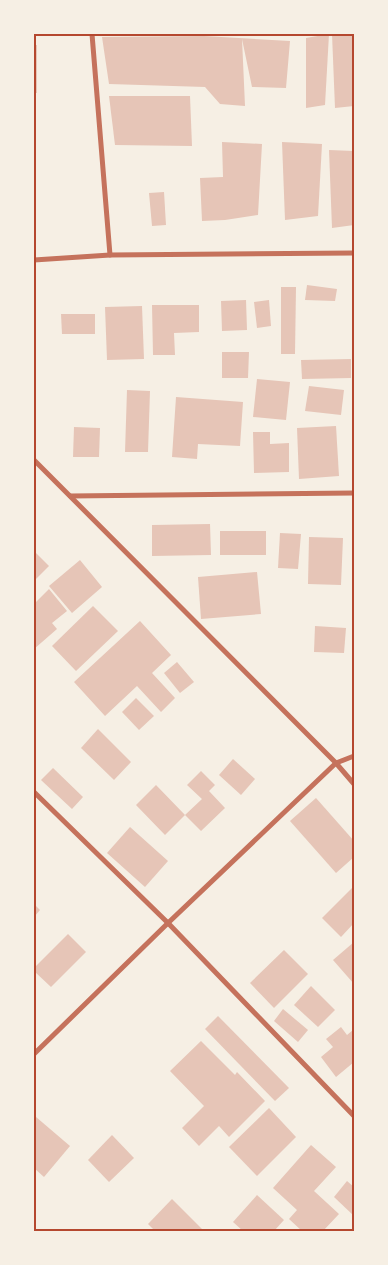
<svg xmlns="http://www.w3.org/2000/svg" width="388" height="1265" font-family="Georgia,serif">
  <rect width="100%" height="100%" fill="#f6efe4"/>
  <g fill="#e6c5b7">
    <polygon points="329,34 325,105 306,108 306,38"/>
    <polygon points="332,34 354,34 354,106 335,108"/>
    <polygon points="204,36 290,41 286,88 252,87 242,39 245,106 220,104 205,87 109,84 102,37"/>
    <rect x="34" y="45" width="3" height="48"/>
    <polygon points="109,96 190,96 192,146 115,145"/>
    <polygon points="222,142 262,144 258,215 225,220 202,221 200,178 223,177"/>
    <polygon points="282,142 322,144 318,216 285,220"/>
    <polygon points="329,150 354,151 354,225 332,228"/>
    <polygon points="164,192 166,225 152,226 149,193"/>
    <polygon points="307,285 337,289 335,301 305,300"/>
    <polygon points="281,287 296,287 295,354 281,354"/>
    <polygon points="246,300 247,330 222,331 221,301"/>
    <polygon points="269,300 271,326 257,328 254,302"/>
    <polygon points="152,305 199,305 199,332 174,333 175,355 153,355"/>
    <polygon points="142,306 144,359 107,360 105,307"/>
    <polygon points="61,314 95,314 95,334 62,334"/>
    <polygon points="222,352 249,352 248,378 222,378"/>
    <polygon points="351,359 351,378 302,379 301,360"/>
    <polygon points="257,379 290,382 286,420 253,417"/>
    <polygon points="309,386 344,390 341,415 305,411"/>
    <polygon points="127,390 150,391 148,452 125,452"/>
    <polygon points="176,397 243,402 240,446 198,444 197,459 172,457"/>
    <polygon points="336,426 339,476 299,479 297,428"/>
    <polygon points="74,427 100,428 99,457 73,457"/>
    <polygon points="253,432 270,432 270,444 289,443 289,472 254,473"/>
    <polygon points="210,524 211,555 152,556 152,525"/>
    <rect x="220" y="531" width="46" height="24"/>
    <polygon points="280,533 301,534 298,569 278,568"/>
    <polygon points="309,537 343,538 341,585 308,584"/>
    <polygon points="34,551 49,566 34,581"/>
    <polygon points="80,560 102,587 72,613 49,586"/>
    <polygon points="257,572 261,614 201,619 198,577"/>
    <polygon points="49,589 67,611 52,623 57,629 34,649 34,604"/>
    <polygon points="93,606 118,631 76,671 52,646"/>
    <polygon points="140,621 171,655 152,673 175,698 161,712 137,686 105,716 74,682"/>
    <polygon points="315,626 346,628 344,653 314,652"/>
    <polygon points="177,662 194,682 180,693 164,673"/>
    <polygon points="136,698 154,716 139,730 122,712"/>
    <polygon points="98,729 131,762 114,780 81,748"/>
    <polygon points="233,759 255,779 241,795 219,775"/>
    <polygon points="53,768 83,797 72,809 41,780"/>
    <polygon points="201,771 215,785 209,791 225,808 201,831 185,815 165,835 136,805 156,785 185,815 202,799 187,785"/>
    <polygon points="316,798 354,841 354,857 336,873 290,821"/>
    <polygon points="130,827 168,861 145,887 107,853"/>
    <polygon points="354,886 354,923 341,937 322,918"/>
    <polygon points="34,904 40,910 34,917"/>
    <polygon points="68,934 86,952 51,987 34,971 34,968"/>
    <polygon points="354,942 354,984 333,960"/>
    <polygon points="284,950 308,974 274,1008 250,983"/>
    <polygon points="311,986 335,1010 318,1027 294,1005"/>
    <polygon points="283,1009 308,1030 298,1042 274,1021"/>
    <polygon points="218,1016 289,1088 275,1101 205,1029"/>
    <polygon points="341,1027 347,1035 353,1030 354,1032 354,1062 336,1077 321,1057 333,1047 326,1039"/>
    <polygon points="201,1041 235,1075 237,1072 265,1101 229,1137 219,1126 199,1146 182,1128 204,1106 170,1071"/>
    <polygon points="269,1108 296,1137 257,1176 229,1147"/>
    <polygon points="36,1117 70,1146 44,1177 34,1168 34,1120"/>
    <polygon points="112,1135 134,1158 109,1182 88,1160"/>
    <polygon points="311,1145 336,1167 314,1191 339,1214 323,1231 302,1231 289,1219 297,1210 273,1188"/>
    <polygon points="347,1181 354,1187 354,1216 334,1197"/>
    <polygon points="257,1195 284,1220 274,1231 243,1231 233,1222"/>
    <polygon points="172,1199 203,1230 202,1231 155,1231 148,1224"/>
  </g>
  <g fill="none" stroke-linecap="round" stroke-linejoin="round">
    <g stroke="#c5725c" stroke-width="5">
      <polyline points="92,34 110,255"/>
      <polyline points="34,260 110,255 354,253"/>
      <polyline points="34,460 336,763 354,784"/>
      <polyline points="70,496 354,493"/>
      <polyline points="34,792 168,923 354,1116"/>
      <polyline points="34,1054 168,923 336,763 354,756"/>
    </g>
  </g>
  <rect width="388" height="1265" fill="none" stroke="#f6efe4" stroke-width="70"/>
  <rect x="35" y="35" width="318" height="1195" fill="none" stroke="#b5482f" stroke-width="2"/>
</svg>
